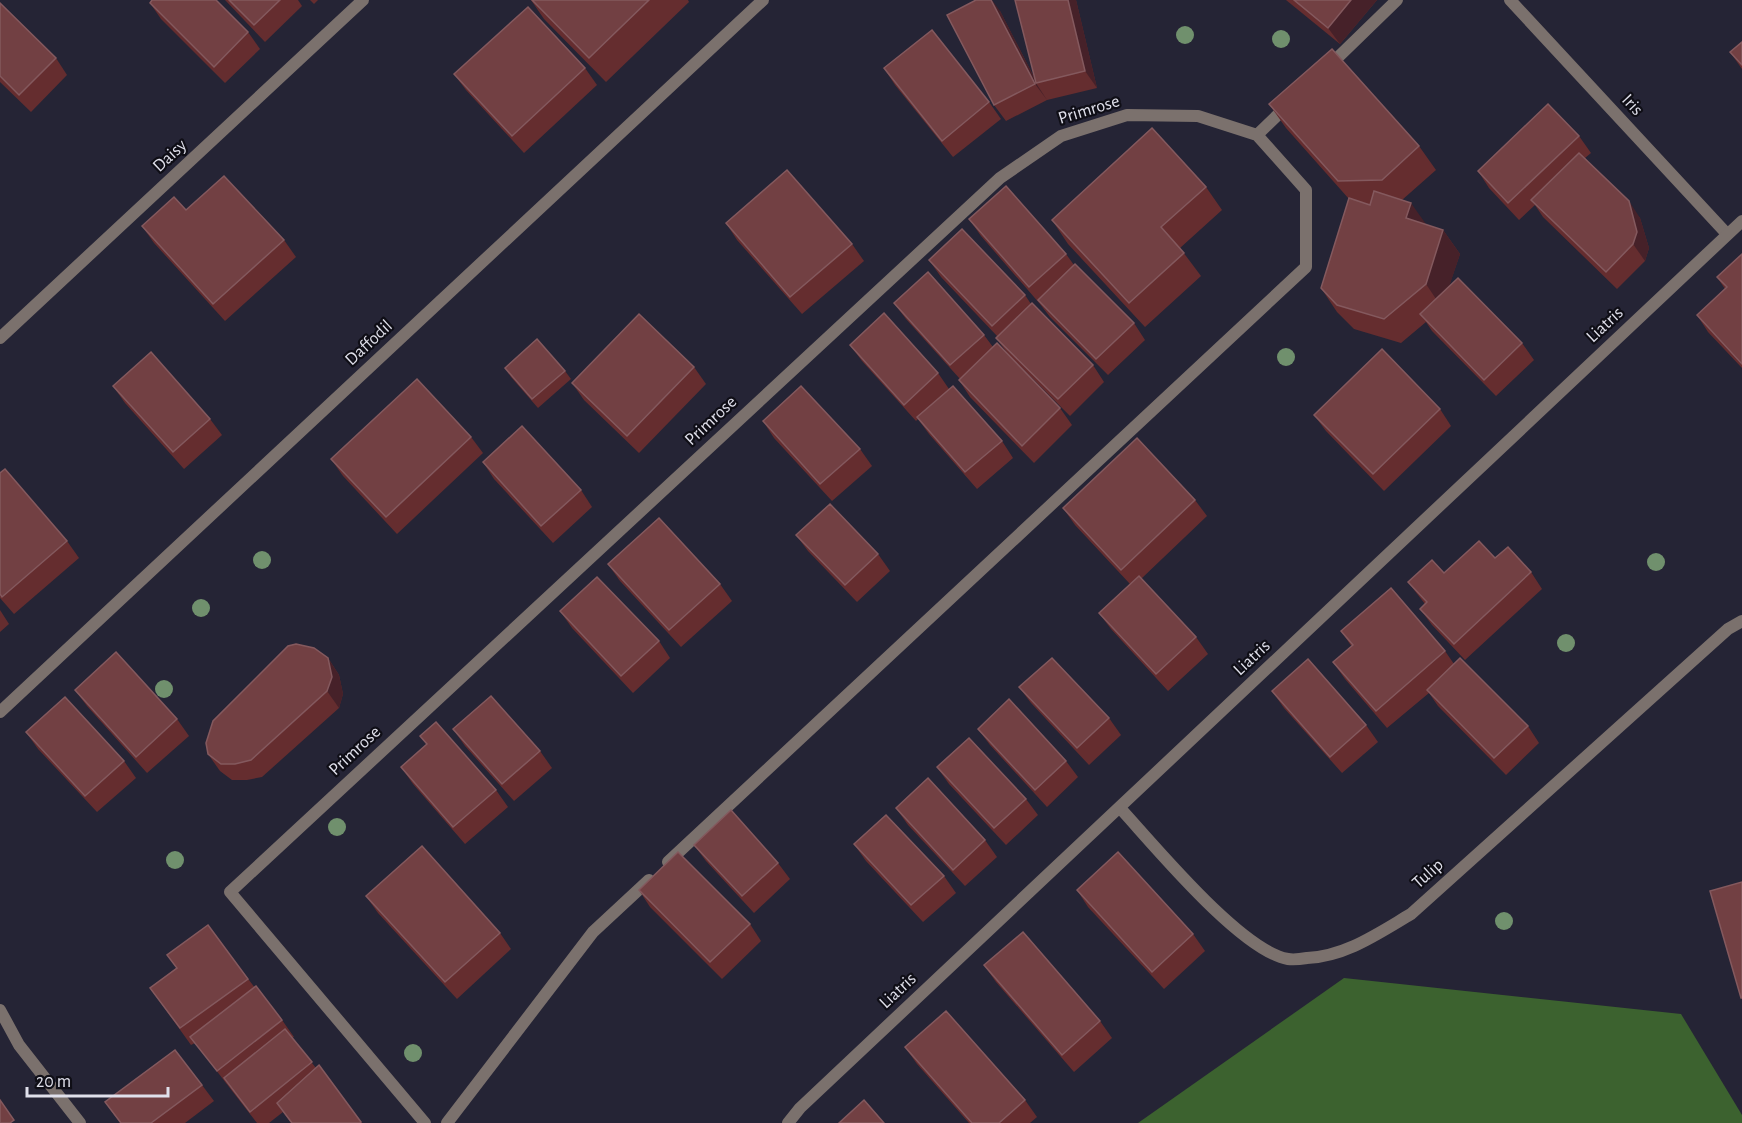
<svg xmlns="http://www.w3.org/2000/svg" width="1742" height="1123" font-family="'Alegreya Sans',sans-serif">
  <rect width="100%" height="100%" fill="#252435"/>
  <polygon fill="#3c622f" points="1344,978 1681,1014 1742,1115 1742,1123 1138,1123"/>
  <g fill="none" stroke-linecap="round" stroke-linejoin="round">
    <g stroke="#7b716d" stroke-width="12">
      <polyline points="1329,66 1397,0"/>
      <polyline points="1257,135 1288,105"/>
    </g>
    <g stroke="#7b716d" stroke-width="12">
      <polyline points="1510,0 1727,234"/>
      <polyline points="0,338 363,0"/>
      <polyline points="0,712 763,0"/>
      <path d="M1120,808C1154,845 1241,951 1288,959C1294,960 1301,959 1307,958C1346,956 1377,934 1411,914L1728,629L1742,621"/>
      <polyline points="0,1010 19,1045 80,1123"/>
      <polyline points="425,1123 230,892 1000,178 1061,136 1127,115 1198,116 1257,135 1306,190 1306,267 668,862"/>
      <polyline points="447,1123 593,932 649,880"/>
      <polyline points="788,1123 800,1108 1742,221"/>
    </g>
  </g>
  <g fill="#70906d">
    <circle cx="1185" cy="35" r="9"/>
    <circle cx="1281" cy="39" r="9"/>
    <circle cx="1286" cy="357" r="9"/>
    <circle cx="262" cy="560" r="9"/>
    <circle cx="1656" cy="562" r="9"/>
    <circle cx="201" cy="608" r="9"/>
    <circle cx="1566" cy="643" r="9"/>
    <circle cx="164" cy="689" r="9"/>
    <circle cx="337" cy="827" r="9"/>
    <circle cx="175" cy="860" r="9"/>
    <circle cx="1504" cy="921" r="9"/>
    <circle cx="413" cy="1053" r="9"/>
  </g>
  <g fill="#652d2f">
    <polygon points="225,0 298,0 302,6 265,42"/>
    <polygon points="310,0 318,0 314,4"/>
    <polygon points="531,0 688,0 689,2 606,82 544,19"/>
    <polygon points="1076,0 1097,88 1047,100 1043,93 1047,100 1006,121 994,105 1000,11 1034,77"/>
    <polygon points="1286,0 1377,0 1340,44"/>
    <polygon points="0,3 56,58 67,75 31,112 0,82"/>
    <polygon points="150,3 248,32 260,49 225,83 161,19"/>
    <polygon points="1742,42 1742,69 1730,52"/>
    <polygon points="585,68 597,85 524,153 466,90 454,74"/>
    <polygon points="884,68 989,102 1001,119 953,157 895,85"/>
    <polygon points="1269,104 1419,146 1436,170 1402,200 1426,225 1443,230 1460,254 1449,286 1522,343 1534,360 1496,396 1432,331 1426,322 1401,343 1354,329 1337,312 1321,288 1349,199 1286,128"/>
    <polygon points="1579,136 1591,153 1585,158 1640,218 1649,248 1645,261 1617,289 1543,217 1535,205 1519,220 1489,188 1478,171"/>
    <polygon points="1206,187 1222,210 1180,248 1201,276 1145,327 1068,244 1052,220"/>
    <polygon points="186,210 284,240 296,257 225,321 154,243 142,226"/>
    <polygon points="969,219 1066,254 1074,265 1134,323 1145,340 1108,375 1050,317 1040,304 981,236"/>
    <polygon points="726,223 852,244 864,261 802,314 737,240"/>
    <polygon points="1742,254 1742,368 1708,332 1697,315 1725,289 1717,277"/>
    <polygon points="929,260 1025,295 1031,304 1093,365 1104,382 1070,416 1008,354 996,338 997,336 941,277"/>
    <polygon points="894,303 984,335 993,347 1060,408 1072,425 1034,463 970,397 959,380 960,379 906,319"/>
    <polygon points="850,345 938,373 949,389 1002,441 1013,458 977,489 929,434 918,419 916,421 862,361"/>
    <polygon points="694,367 706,384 639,453 584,400 572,383"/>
    <polygon points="505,368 565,371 571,379 538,408 511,377"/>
    <polygon points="113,386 210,419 222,435 184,469 125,403"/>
    <polygon points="1440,409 1451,426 1384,491 1326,431 1314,415"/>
    <polygon points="763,421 860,449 872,466 832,501 774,438"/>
    <polygon points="471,437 483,453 397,534 343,476 331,459"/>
    <polygon points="483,462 581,490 592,507 553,543 494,479"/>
    <polygon points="0,473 67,541 79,558 14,614 0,598"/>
    <polygon points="1195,500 1207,516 1141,579 1196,637 1208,654 1168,691 1111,629 1099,613 1130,584 1075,525 1063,508"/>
    <polygon points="796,535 878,554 890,571 857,602 808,551"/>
    <polygon points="1495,558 1531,572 1542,589 1465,660 1432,625 1420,609 1425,604 1408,582"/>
    <polygon points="608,564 720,584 732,601 681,647 620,581"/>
    <polygon points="0,610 9,624 0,632"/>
    <polygon points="560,611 659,641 670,658 633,693 572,628"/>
    <polygon points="1341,631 1445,651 1454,664 1528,726 1539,743 1506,775 1438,706 1429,693 1387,728 1345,679 1333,662 1352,647"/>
    <polygon points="328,658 339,675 343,694 339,708 262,777 247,780 232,780 220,771 208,754"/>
    <polygon points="1019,687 1109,718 1121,735 1089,765 1031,703"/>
    <polygon points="75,690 177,719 189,736 147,773 87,706"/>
    <polygon points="1272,691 1366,725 1378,742 1342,773 1284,708"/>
    <polygon points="453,729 540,751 552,768 514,801 465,746"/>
    <polygon points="978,729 1066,761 1078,777 1047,807 990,745"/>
    <polygon points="26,732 124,761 136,778 97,812 38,749"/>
    <polygon points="420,736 496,790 508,807 465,844 413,784 401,767 427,745"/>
    <polygon points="937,767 1026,799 1038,815 1006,845 949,784"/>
    <polygon points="896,808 985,840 997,857 965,886 908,825"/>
    <polygon points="854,844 944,876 956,893 923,922 866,861"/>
    <polygon points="694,845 778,863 790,879 754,913 706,861"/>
    <polygon points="639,890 750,924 761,941 722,979 650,907"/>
    <polygon points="1077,890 1193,934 1205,951 1164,989 1088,907"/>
    <polygon points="366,896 500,933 511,949 457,999 378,913"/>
    <polygon points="208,925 255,988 282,1020 294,1037 292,1038 316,1068 362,1123 291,1123 283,1112 269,1123 257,1123 195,1043 191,1045 150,988 176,968"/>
    <polygon points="984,965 1100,1021 1112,1038 1074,1072 996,982"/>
    <polygon points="905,1047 1025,1100 1037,1117 1030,1123 969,1123 917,1064"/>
    <polygon points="202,1085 214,1101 185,1123 120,1123 105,1102"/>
  </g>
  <g fill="#462129">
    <polygon points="991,0 992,0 1000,11 1037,83 1036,83 1047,100 1035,84"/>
    <polygon points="1068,0 1076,0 1097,88 1085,71"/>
    <polygon points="1351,0 1377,0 1340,44 1328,28"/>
    <polygon points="1629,201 1640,218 1649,248 1645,261 1633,244"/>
    <polygon points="1411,203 1428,227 1406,218"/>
    <polygon points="1443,230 1460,254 1442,308 1426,284"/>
    <polygon points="328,658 339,675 343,694 339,708 327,691"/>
  </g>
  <g fill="#724043" stroke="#84595e" stroke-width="1.5">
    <polygon points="152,0 216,0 248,32 214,67 150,3"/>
    <polygon points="229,0 280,0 254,25"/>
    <polygon points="532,0 649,0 589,58"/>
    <polygon points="976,0 991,0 1035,84 994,105 947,15"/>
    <polygon points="1015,0 1068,0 1085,71 1036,83"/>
    <polygon points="1294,0 1351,0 1328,28"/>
    <polygon points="0,3 56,58 19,95 0,76"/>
    <polygon points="528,7 585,68 512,136 454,74"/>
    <polygon points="932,30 989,102 942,141 884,68"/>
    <polygon points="1742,42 1742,65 1730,52"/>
    <polygon points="1332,49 1419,146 1382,180 1338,181 1269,104"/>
    <polygon points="1548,104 1579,136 1508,203 1478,171"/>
    <polygon points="1152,128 1206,187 1161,227 1184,253 1129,303 1052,220"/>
    <polygon points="1579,153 1629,201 1637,232 1633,244 1606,272 1531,200"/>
    <polygon points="787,170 852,244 790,297 726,223"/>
    <polygon points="224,176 284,240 213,304 142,226 174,197 186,210"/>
    <polygon points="1006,186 1066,254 1029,287 969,219"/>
    <polygon points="1374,191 1411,203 1406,218 1443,230 1426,284 1384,319 1337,305 1321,288 1349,198 1370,205"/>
    <polygon points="962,229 1025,295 992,326 929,260"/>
    <polygon points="1742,254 1742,364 1697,315 1727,287 1717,277"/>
    <polygon points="1075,264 1134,323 1096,359 1038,300"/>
    <polygon points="928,272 984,335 950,365 894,303"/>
    <polygon points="1458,278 1522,343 1484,380 1420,314"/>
    <polygon points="1032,303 1093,365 1058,399 996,338"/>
    <polygon points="884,313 938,373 904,405 850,345"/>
    <polygon points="639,314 694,367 627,436 572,383"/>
    <polygon points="537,339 565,371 532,399 505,368"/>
    <polygon points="997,343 1060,408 1022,446 959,380"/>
    <polygon points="1382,349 1440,409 1373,474 1314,415"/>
    <polygon points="151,352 210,419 173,452 113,386"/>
    <polygon points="417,379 471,437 386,517 331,459"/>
    <polygon points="801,386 860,449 820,484 763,421"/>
    <polygon points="953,386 1002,441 965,472 917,417"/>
    <polygon points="522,426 581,490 541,526 483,462"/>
    <polygon points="1137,438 1195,500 1121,570 1063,508"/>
    <polygon points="5,469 67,541 2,597 0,594 0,473"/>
    <polygon points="830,504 878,554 845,585 796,535"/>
    <polygon points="659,518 720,584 669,630 608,564"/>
    <polygon points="1479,541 1495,558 1508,547 1531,572 1454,644 1420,609 1427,602 1408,582 1432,560 1444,573"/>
    <polygon points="1139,576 1196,637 1156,674 1099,613"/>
    <polygon points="597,577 659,641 621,676 560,611"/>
    <polygon points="1391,588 1445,651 1376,711 1333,662 1353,645 1341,631"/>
    <polygon points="296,644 314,648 328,658 332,677 327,691 251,760 235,764 221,764 208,754 206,743 213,721 288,646"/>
    <polygon points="116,652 177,719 136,757 75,690"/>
    <polygon points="1052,658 1109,718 1077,748 1019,687"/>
    <polygon points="1460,658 1528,726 1494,758 1427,690"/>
    <polygon points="1308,659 1366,725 1330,757 1272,691"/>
    <polygon points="491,696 540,751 502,784 453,729"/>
    <polygon points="65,697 124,761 85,796 26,732"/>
    <polygon points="1009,699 1066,761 1035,790 978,729"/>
    <polygon points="436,722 496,790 453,827 401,767 427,744 420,736"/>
    <polygon points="969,738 1026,799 994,828 937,767"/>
    <polygon points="928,778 985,840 953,870 896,808"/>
    <polygon points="731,810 778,863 742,896 694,845"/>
    <polygon points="886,815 944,876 911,905 854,844"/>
    <polygon points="422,846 500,933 445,982 366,896"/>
    <polygon points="678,852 750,924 710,962 639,890"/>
    <polygon points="1118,852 1193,934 1152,972 1077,890"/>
    <polygon points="1742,882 1742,998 1741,998 1710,891"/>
    <polygon points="208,925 248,979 180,1028 150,988 177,968 167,955"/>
    <polygon points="1023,932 1100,1021 1062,1055 984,965"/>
    <polygon points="256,986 282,1020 217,1071 190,1037"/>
    <polygon points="946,1011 1025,1100 999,1123 972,1123 905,1047"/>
    <polygon points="285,1029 312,1062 250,1112 224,1078"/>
    <polygon points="175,1050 202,1085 151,1123 121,1123 105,1102"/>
    <polygon points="319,1065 361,1122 360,1123 292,1123 277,1103"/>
    <polygon points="0,1100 14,1120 10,1123 0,1123"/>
    <polygon points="864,1100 884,1123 839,1123"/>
  </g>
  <g text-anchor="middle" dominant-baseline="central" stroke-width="4.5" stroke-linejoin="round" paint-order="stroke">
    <g font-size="18" fill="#e0e0eb" stroke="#0f0e16">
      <text transform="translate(1632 105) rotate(47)">Iris</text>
      <text transform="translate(1089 110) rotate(-17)">Primrose</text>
      <text transform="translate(170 156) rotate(-43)">Daisy</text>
      <text transform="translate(1605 325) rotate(-43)">Liatris</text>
      <text transform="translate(369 343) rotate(-43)">Daffodil</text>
      <text transform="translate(711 421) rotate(-43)">Primrose</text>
      <text transform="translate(1252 658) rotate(-43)">Liatris</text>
      <text transform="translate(355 751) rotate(-43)">Primrose</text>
      <text transform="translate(1428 874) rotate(-42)">Tulip</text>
      <text transform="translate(898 991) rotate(-43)">Liatris</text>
    </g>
  </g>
  <path d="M27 1087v9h141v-9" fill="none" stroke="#e0e0eb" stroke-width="3"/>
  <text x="36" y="1087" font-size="18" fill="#e0e0eb" stroke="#0f0e16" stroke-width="4.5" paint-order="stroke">20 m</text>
</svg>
